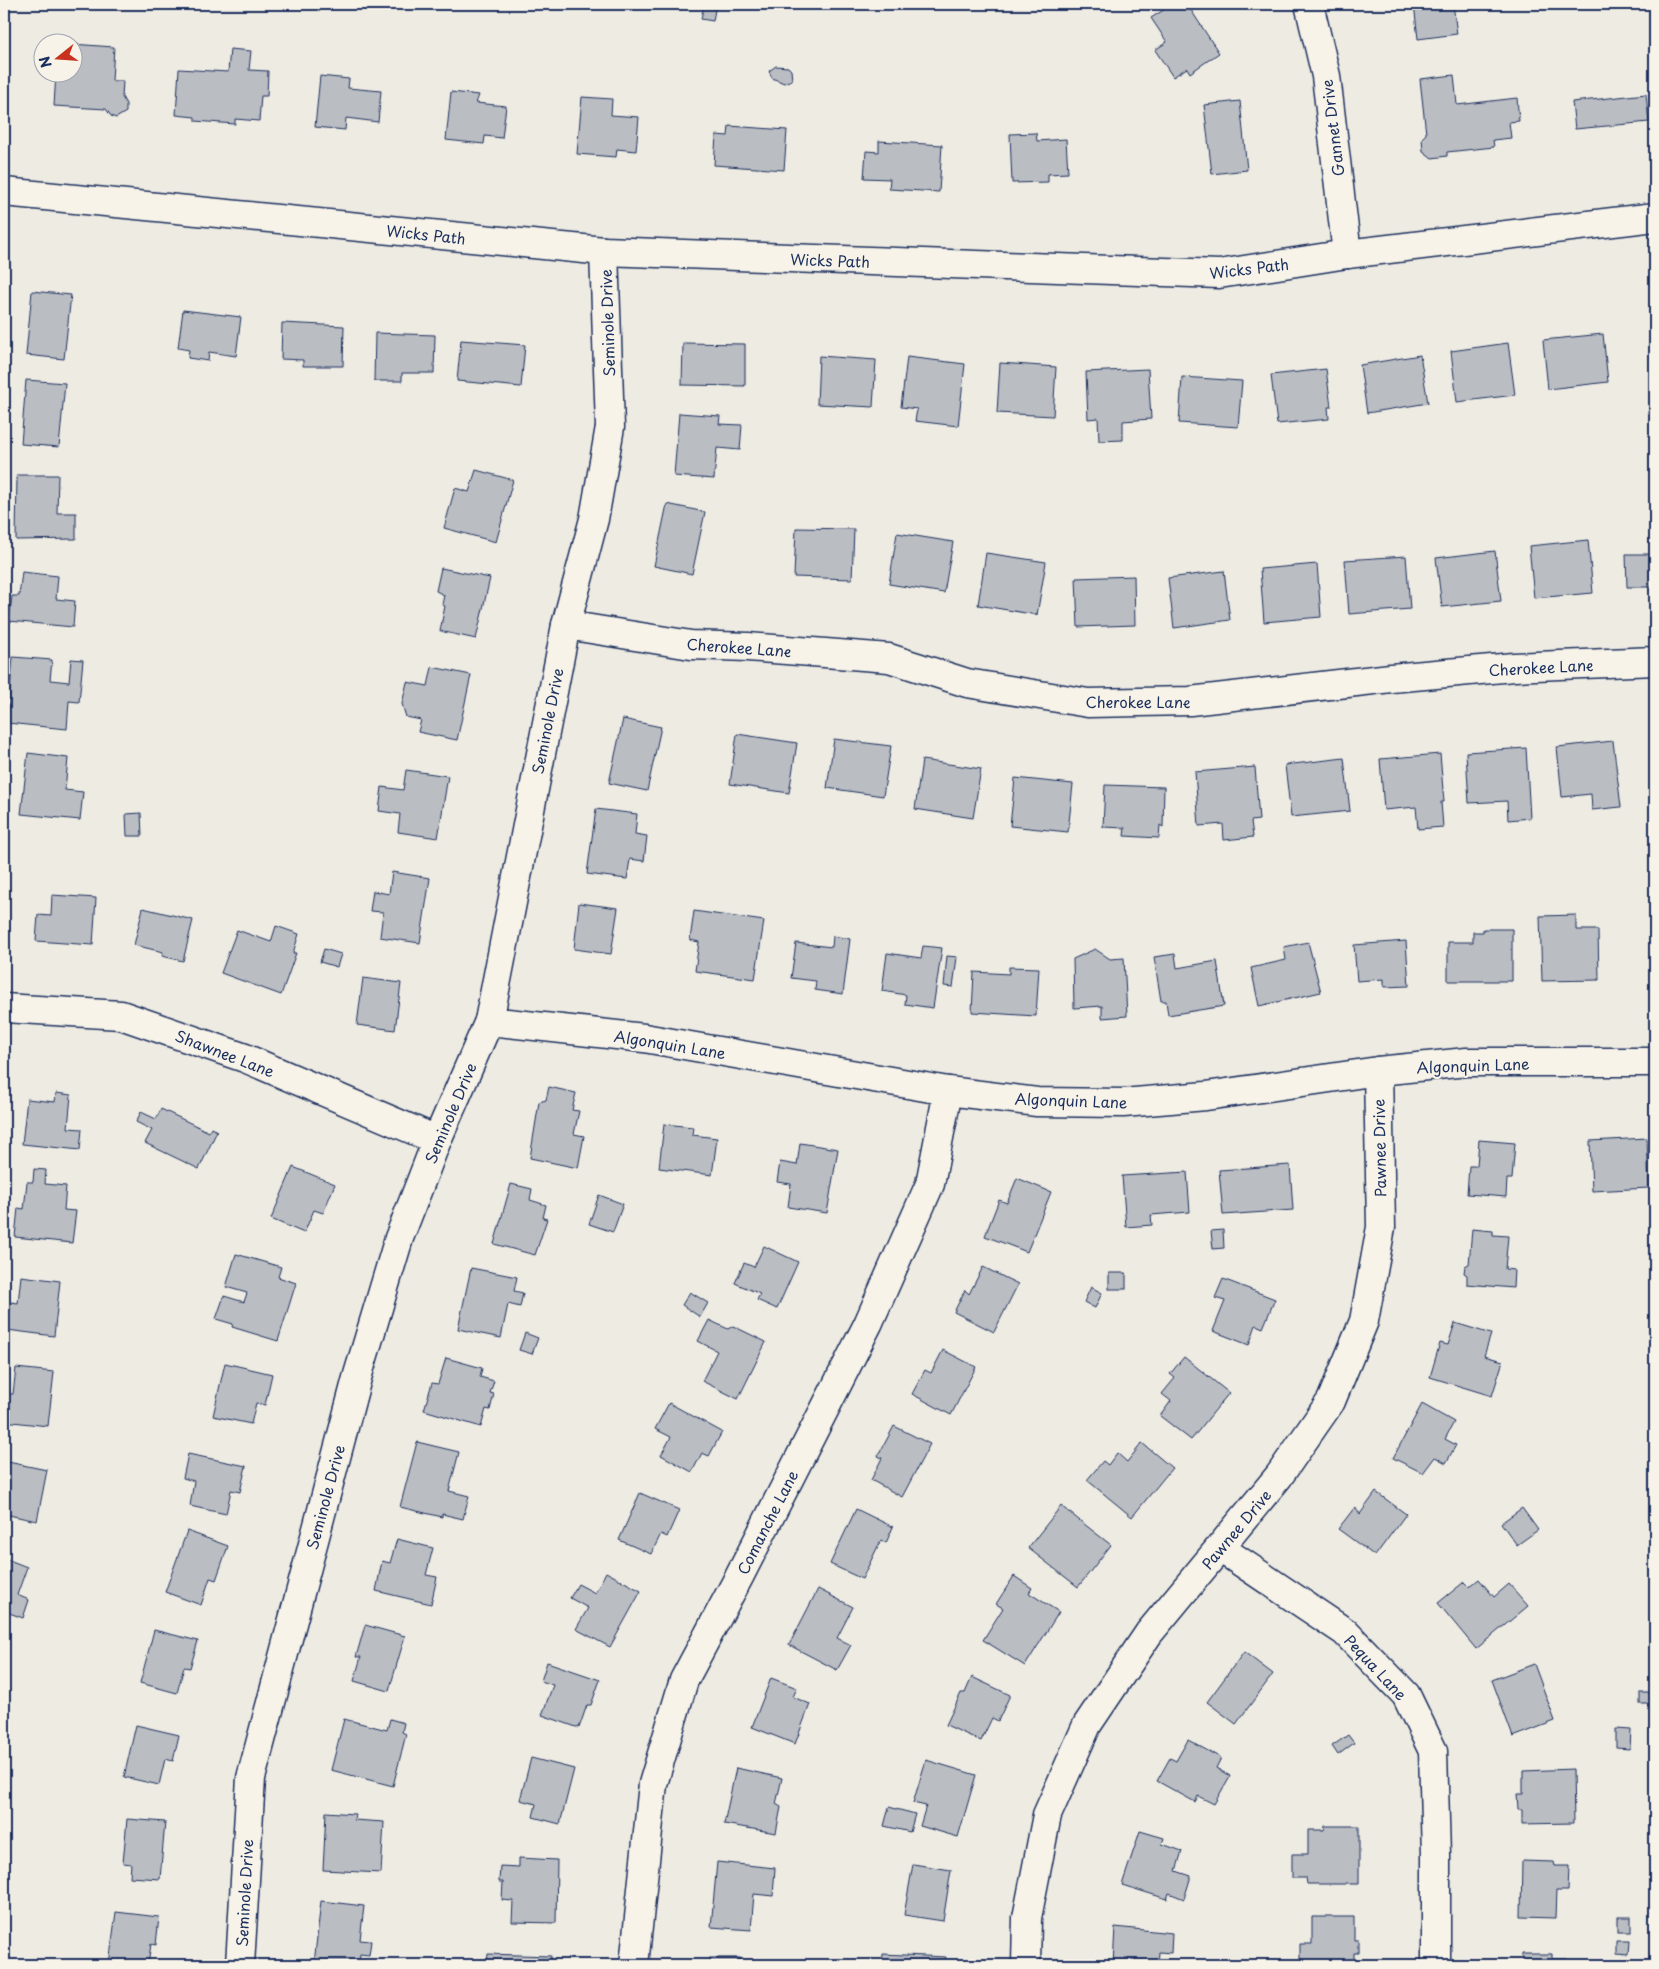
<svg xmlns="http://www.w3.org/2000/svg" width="1659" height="1969" font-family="'Playpen Sans',sans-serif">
  <rect width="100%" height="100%" fill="#eeebe2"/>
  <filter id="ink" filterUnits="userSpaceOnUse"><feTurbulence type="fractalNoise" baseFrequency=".02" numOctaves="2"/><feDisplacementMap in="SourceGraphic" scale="10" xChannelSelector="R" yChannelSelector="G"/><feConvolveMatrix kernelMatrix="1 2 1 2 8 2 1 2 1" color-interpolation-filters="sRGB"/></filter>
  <g filter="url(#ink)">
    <g fill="#babdc2" stroke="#1b2f5e">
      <polygon points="704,4 716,4 713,21 701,19"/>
      <polygon points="1173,4 1187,4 1219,53 1190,73 1187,68 1173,77 1155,50 1167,42 1151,18"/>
      <polygon points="1414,4 1453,4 1457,34 1418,39"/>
      <polygon points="1542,4 1556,4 1556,5 1542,7"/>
      <polygon points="72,44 114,47 112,81 123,81 122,97 126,104 126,112 116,118 111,116 106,109 54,106 56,72 72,72"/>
      <polygon points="230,49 251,51 249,70 268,71 267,96 261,96 259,121 235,119 235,124 195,121 195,117 176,115 179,69 228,72"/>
      <polygon points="776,66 788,67 791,70 792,80 784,83 772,78 769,71"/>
      <polygon points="1454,75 1457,105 1517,98 1519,121 1509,122 1511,138 1493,140 1494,147 1447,152 1447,156 1432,158 1423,151 1422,138 1426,134 1420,79"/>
      <polygon points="320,76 349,79 348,88 381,91 378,122 346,118 345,130 315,127"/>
      <polygon points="451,92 479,95 476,103 506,106 502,138 485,136 484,144 446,140"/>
      <polygon points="1646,94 1649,122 1575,129 1572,102"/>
      <polygon points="582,97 612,99 611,115 639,117 636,151 617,149 616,157 577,154"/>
      <polygon points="1240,101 1247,170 1212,174 1204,105"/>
      <polygon points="729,126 787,130 784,170 714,165 716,135 728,136"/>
      <polygon points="1036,133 1037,141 1066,139 1068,173 1048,174 1048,182 1012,183 1010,134"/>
      <polygon points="879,141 942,145 939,192 889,189 890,179 864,178 866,151 879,152"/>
      <polygon points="32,291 71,295 64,359 26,355"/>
      <polygon points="183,310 241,317 236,356 209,352 208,361 188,358 189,350 178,348"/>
      <polygon points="282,323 344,326 343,366 303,366 303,360 281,359"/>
      <polygon points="375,333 435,335 434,373 402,373 402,381 374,381"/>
      <polygon points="1603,334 1608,382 1548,389 1543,340"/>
      <polygon points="461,340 525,345 521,387 457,381"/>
      <polygon points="683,343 745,344 745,386 682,385"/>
      <polygon points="1508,343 1515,395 1457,402 1451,351"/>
      <polygon points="1420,355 1428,403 1367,413 1360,365"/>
      <polygon points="819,356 876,360 873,407 817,404"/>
      <polygon points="907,357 965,364 958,426 915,421 917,409 901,407"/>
      <polygon points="1000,363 1056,367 1053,416 997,413"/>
      <polygon points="1148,369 1151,419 1123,421 1123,440 1099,441 1098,418 1088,419 1086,372"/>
      <polygon points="1326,369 1331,407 1328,407 1329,419 1277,424 1271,375"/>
      <polygon points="1182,377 1242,381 1238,427 1179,423"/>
      <polygon points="26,380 65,383 59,447 21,444"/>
      <polygon points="679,413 720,416 719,424 742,425 740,450 717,448 714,479 674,476"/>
      <polygon points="476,470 513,480 496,542 444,528 455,488 469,492"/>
      <polygon points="17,475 58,475 57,513 76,513 76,539 16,540"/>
      <polygon points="667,504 705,512 692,574 654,566"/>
      <polygon points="796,528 854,529 852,579 794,577"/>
      <polygon points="897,533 953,542 944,593 889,584"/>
      <polygon points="1588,540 1593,593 1534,598 1529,546"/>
      <polygon points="1495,551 1501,601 1442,607 1436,558"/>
      <polygon points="986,553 1046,562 1037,615 978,605"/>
      <polygon points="1626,554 1655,554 1655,587 1627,587"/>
      <polygon points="1406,556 1410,609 1349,614 1345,560"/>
      <polygon points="1317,564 1321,617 1264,622 1260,569"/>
      <polygon points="441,568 490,578 476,639 440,631 445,606 442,605 444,595 436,591"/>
      <polygon points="1224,571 1230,620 1174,628 1168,578"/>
      <polygon points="22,572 58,576 56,599 75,601 73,627 9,621 12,596 19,596"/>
      <polygon points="1134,576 1135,625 1078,627 1076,578"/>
      <polygon points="13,657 52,660 50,680 69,682 71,659 83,660 79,702 69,701 67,729 7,723"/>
      <polygon points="432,667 471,675 457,740 418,732 421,720 406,717 402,704 407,682 428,686"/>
      <polygon points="623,719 661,727 647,791 609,783"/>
      <polygon points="737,734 797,743 789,793 730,784"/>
      <polygon points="834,739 891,746 883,796 827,788"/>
      <polygon points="1613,741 1621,807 1592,810 1591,794 1562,797 1557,747"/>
      <polygon points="1526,748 1530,818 1508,820 1507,801 1469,803 1466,752"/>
      <polygon points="28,753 68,758 65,790 83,792 80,820 21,814"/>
      <polygon points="1440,754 1444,802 1441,802 1443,827 1418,829 1416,807 1384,810 1380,759"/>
      <polygon points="1344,758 1350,811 1291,817 1285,765"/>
      <polygon points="922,760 981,769 973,818 915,809"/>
      <polygon points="1255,767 1259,820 1251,821 1253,837 1224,840 1223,824 1199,826 1195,772"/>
      <polygon points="406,770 448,776 438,838 398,832 400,814 379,811 382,787 403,790"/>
      <polygon points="1015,778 1073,784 1068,832 1010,826"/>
      <polygon points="1105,785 1164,787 1163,827 1160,825 1159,838 1124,836 1125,828 1103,827"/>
      <polygon points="596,809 637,814 635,834 647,836 644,861 630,859 627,879 587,874"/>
      <polygon points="141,813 142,836 127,836 126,814"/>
      <polygon points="392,872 430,878 420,943 380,937 383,912 370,911 373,891 389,894"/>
      <polygon points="52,895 96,898 93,945 36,941 38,915 51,916"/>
      <polygon points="579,903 618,908 611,954 574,949"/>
      <polygon points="143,908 193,920 183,961 162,956 163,952 134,945"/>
      <polygon points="694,911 764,921 755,979 695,971 699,942 690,940"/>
      <polygon points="1576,915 1576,930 1598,930 1599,980 1542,981 1540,916"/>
      <polygon points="276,926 299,934 293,953 296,953 281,995 221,973 237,930 271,942"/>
      <polygon points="1483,929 1512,929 1512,981 1448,981 1448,942 1473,942 1473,932 1483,932"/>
      <polygon points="833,936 850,939 843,994 815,990 816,981 791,978 796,943 832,947"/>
      <polygon points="1406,941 1409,986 1384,987 1384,979 1357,981 1354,945"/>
      <polygon points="1308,942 1321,992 1259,1006 1251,968 1286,960 1284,947"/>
      <polygon points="923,946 942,948 933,1008 905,1004 906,995 882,991 887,953 921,958"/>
      <polygon points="324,949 341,954 337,967 320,962"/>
      <polygon points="1095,949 1110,959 1124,958 1127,1016 1102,1018 1102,1006 1074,1008 1073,959"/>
      <polygon points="1175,954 1177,968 1217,961 1224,1006 1168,1015 1166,1001 1161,1001 1154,957"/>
      <polygon points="947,956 957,957 953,987 944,986"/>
      <polygon points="1009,967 1039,968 1036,1016 972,1012 974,972 1009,974"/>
      <polygon points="363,978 401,983 395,1030 357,1025"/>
      <polygon points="549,1087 576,1093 572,1110 579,1111 574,1134 584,1136 578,1168 530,1158 539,1102 546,1100"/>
      <polygon points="56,1093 71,1095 68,1128 82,1129 80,1150 22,1144 27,1099 55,1102"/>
      <polygon points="161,1109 209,1132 211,1128 217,1131 199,1169 145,1143 152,1130 136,1122 141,1112 156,1119"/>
      <polygon points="664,1124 693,1127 692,1135 717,1138 712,1175 659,1168"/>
      <polygon points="1647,1138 1649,1188 1592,1191 1590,1141"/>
      <polygon points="1479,1140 1515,1143 1512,1179 1507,1179 1506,1197 1467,1194 1469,1166 1477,1166"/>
      <polygon points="800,1143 838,1149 827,1213 788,1207 791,1184 777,1182 780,1162 797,1165"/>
      <polygon points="1290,1165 1293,1210 1223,1215 1219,1170"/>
      <polygon points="293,1167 335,1184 323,1213 314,1210 304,1233 271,1219"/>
      <polygon points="34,1169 46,1170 45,1184 66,1186 64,1210 76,1211 72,1243 15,1237 18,1208 24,1209 27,1182 33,1182"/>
      <polygon points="1187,1172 1190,1212 1151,1215 1152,1225 1126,1227 1122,1176"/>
      <polygon points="1017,1178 1051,1192 1027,1252 985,1236 999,1200 1007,1203"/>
      <polygon points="511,1184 532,1189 530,1200 546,1205 543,1218 547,1219 535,1255 494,1244"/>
      <polygon points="599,1195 623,1204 613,1232 589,1224"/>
      <polygon points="1472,1229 1493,1231 1493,1235 1508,1236 1505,1269 1514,1270 1513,1288 1467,1284 1467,1275 1464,1273 1465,1266 1469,1264"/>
      <polygon points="1223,1230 1224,1248 1213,1249 1211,1231"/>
      <polygon points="764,1246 798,1262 777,1309 757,1300 760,1294 735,1283 744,1263 754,1267"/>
      <polygon points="236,1254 281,1267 278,1277 296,1283 278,1341 232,1327 233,1324 216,1319 224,1296 244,1302 247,1293 226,1287"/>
      <polygon points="983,1267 1018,1284 994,1332 954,1312 965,1290 969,1294"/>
      <polygon points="471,1268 517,1277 514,1291 523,1293 520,1307 508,1304 501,1338 458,1329"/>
      <rect x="1109" y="1273" width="17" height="16"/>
      <polygon points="21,1276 60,1281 54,1336 7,1330 11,1302 18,1303"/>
      <polygon points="1223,1279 1275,1299 1263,1328 1256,1325 1249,1345 1213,1331 1225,1301 1215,1298"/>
      <polygon points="1091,1287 1102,1293 1095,1308 1084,1302"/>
      <polygon points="690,1292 708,1303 700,1317 682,1305"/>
      <polygon points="709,1320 728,1329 733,1326 766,1342 738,1399 702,1381 717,1351 698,1341"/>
      <polygon points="1455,1323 1491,1334 1484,1356 1503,1361 1492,1396 1430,1377 1440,1343 1448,1345"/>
      <polygon points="525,1333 538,1338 532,1354 519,1350"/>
      <polygon points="943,1350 976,1367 951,1415 912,1394 925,1370 931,1373"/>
      <polygon points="1184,1357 1229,1393 1191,1440 1160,1416 1171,1401 1162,1394 1175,1378 1170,1374"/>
      <polygon points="446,1358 482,1368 480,1377 494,1381 490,1393 494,1394 490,1410 486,1409 481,1427 424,1410 432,1383 438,1384"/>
      <polygon points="225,1363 272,1374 265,1405 256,1403 251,1424 213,1416"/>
      <polygon points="16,1368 54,1372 48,1426 4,1421 8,1394 13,1394"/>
      <polygon points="669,1403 722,1432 709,1456 702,1453 692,1472 661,1455 671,1437 655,1429"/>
      <polygon points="1422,1404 1454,1422 1445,1439 1456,1445 1446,1463 1435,1457 1423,1473 1393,1458"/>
      <polygon points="894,1426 930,1444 902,1497 871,1480 882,1458 878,1456"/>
      <polygon points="417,1442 459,1452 449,1491 469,1496 463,1519 442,1514 442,1517 400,1507"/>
      <polygon points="1142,1443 1172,1468 1132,1517 1087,1480 1103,1461 1108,1465 1117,1453 1127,1462"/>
      <polygon points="188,1454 246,1466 240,1492 231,1490 226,1514 190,1506 194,1481 183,1478"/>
      <polygon points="8,1462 47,1470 37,1521 4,1514 4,1486"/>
      <polygon points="1376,1492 1406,1514 1375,1556 1338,1529 1355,1507 1360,1514"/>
      <polygon points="640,1493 679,1510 667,1537 661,1534 651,1554 619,1540"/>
      <polygon points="1061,1506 1111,1545 1078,1587 1028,1548"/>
      <polygon points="1522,1508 1538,1530 1517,1545 1501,1523"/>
      <polygon points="856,1509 893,1527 886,1543 881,1540 862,1579 830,1564"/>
      <polygon points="187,1531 228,1546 216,1580 210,1578 201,1605 165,1592"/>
      <polygon points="397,1539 433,1548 426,1575 437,1577 431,1604 376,1591 382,1561 390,1563"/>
      <polygon points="4,1558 27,1567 17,1595 29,1600 23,1618 4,1611"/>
      <polygon points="606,1572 641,1591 610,1647 576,1629 588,1608 570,1598 578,1584 595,1593"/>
      <polygon points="1014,1576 1032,1588 1029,1593 1059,1612 1025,1666 983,1640 1003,1608 996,1604"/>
      <polygon points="1479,1579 1494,1597 1509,1584 1528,1606 1476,1649 1438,1603 1464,1582 1469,1587"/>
      <polygon points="818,1589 853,1607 837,1638 851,1645 837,1670 789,1645"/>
      <polygon points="365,1625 405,1636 389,1691 354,1681 361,1657 356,1657"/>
      <polygon points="154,1630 198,1641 190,1668 184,1667 177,1693 140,1683"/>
      <polygon points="1244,1652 1273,1674 1236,1724 1207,1702"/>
      <polygon points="547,1662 600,1680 591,1705 587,1705 579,1728 542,1715 553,1685 541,1681"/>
      <polygon points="1534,1664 1555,1721 1513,1737 1492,1680"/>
      <polygon points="972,1677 1010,1695 998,1721 992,1718 981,1741 946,1725 961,1693 965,1693"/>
      <polygon points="771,1678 797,1688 793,1697 810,1704 795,1744 752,1727"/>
      <rect x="1640" y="1693" width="14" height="11"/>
      <polygon points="344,1719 387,1730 390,1719 404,1723 402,1732 406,1734 393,1786 331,1770"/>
      <polygon points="136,1725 179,1735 173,1761 165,1759 159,1785 124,1777"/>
      <polygon points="1616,1729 1631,1730 1630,1749 1616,1748"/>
      <polygon points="1348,1735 1354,1743 1338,1755 1332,1746"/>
      <polygon points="1188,1740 1221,1758 1216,1768 1230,1776 1214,1804 1198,1796 1195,1802 1157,1781 1170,1758 1176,1761"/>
      <polygon points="531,1758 574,1769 560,1824 533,1817 536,1804 520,1800"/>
      <polygon points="926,1760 976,1775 958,1837 920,1826 926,1806 913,1803"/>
      <polygon points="736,1768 782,1778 776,1804 781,1807 776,1833 724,1824"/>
      <polygon points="1573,1769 1574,1823 1522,1824 1522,1810 1518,1810 1517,1794 1523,1794 1523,1771"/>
      <polygon points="889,1807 915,1814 910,1832 884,1826"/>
      <polygon points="326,1812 355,1814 354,1820 384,1822 381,1873 323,1870"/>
      <polygon points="127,1819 165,1822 160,1879 130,1877 131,1864 123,1863"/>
      <polygon points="1325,1826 1359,1826 1359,1884 1307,1884 1306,1878 1292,1878 1292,1854 1308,1854 1308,1830 1324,1830"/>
      <polygon points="1140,1831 1164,1838 1162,1844 1182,1851 1176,1871 1191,1876 1184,1899 1169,1893 1167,1899 1122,1885"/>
      <polygon points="519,1858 557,1860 556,1923 512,1922 513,1901 502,1900 503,1882 499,1882 500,1866 519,1867"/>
      <polygon points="1522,1861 1554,1862 1555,1866 1569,1866 1568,1891 1556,1891 1555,1918 1521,1917"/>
      <polygon points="717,1862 775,1868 773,1896 754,1894 751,1930 711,1927"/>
      <polygon points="913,1864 951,1870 943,1921 904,1915"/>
      <polygon points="321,1901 364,1906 360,1940 371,1941 369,1955 360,1954 359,1965 314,1964"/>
      <polygon points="116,1912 159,1917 156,1945 151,1944 148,1965 109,1964"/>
      <polygon points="1312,1917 1354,1917 1354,1940 1358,1940 1358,1953 1354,1953 1354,1965 1300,1965 1300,1944 1312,1944"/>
      <rect x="1618" y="1917" width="13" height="15"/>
      <polygon points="1115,1927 1172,1933 1171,1953 1159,1952 1158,1965 1113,1965"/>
      <polygon points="1616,1941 1630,1941 1629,1954 1616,1953"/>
      <polygon points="488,1954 551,1956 550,1965 487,1965"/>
      <polygon points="883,1954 946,1957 945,1965 882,1965"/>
      <polygon points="1522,1954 1552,1954 1552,1959 1567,1959 1567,1965 1522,1965"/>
      <rect x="709" y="1958" width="31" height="7"/>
    </g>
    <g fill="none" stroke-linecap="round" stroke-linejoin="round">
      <defs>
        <g id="minor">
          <polyline points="1309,4 1326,76 1347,254"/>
          <polyline points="4,192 604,251 1219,274 1347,254 1655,217"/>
          <polyline points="566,625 691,645 748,647 889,658 967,683 1088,703 1190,701 1391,678 1514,667 1655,661"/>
          <polyline points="4,1008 121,1015 245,1058 437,1140"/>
          <polyline points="489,1021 644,1038 948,1091 1037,1102 1123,1103 1206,1096 1378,1071 1467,1062 1655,1062"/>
          <polyline points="1220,1548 1345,1632 1406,1695 1433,1751 1436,1855 1436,1965"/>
          <polyline points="240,1965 251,1778 357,1378 399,1238 437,1140 489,1021 566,625 594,519 610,427 604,251"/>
          <polyline points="634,1965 653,1784 684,1680 739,1577 868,1324 930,1184 948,1091"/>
          <polyline points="1026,1965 1027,1918 1047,1815 1087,1725 1149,1633 1279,1476 1331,1401 1364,1321 1381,1227 1378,1071"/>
        </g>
      </defs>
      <use href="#minor" stroke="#1b2f5e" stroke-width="31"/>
      <use href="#minor" stroke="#f7f3e8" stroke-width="28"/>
    </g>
  </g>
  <g text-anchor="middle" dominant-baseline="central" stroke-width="4.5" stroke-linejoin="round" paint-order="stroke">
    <g font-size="15" fill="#1b2f5e" stroke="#f7f3e8">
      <text transform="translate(1332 128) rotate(-97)">Gannet Drive</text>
      <text transform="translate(426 234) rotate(6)">Wicks Path</text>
      <text transform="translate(830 260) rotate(2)">Wicks Path</text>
      <text transform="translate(1249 268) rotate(-7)">Wicks Path</text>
      <text transform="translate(607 323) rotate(-92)">Seminole Drive</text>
      <text transform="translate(739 647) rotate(4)">Cherokee Lane</text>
      <text transform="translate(1541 667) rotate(-3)">Cherokee Lane</text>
      <text x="1138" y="701">Cherokee Lane</text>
      <text transform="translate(547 721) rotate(-79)">Seminole Drive</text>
      <text transform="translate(670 1044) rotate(9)">Algonquin Lane</text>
      <text transform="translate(225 1053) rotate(21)">Shawnee Lane</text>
      <text transform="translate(1473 1065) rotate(-2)">Algonquin Lane</text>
      <text transform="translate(1071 1100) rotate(2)">Algonquin Lane</text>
      <text transform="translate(450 1113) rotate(-67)">Seminole Drive</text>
      <text transform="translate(1379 1148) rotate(-91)">Pawnee Drive</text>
      <text transform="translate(325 1497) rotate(-75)">Seminole Drive</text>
      <text transform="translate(767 1522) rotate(-63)">Comanche Lane</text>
      <text transform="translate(1236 1529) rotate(-50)">Pawnee Drive</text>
      <text transform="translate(1376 1667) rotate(47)">Pequa Lane</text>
      <text transform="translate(244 1893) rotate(-87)">Seminole Drive</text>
    </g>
  </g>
  <rect width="1659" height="1969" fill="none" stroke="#f7f3e8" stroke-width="20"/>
  <rect x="10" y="10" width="1639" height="1949" fill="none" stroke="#1b2f5e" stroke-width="2" filter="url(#ink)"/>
  <g transform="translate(58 58) rotate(253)"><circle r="24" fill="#f7f3e8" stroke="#9fa5b1"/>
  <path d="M0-4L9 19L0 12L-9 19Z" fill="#c8321e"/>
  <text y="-8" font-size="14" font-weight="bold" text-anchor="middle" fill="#1b2f5e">N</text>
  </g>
</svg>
